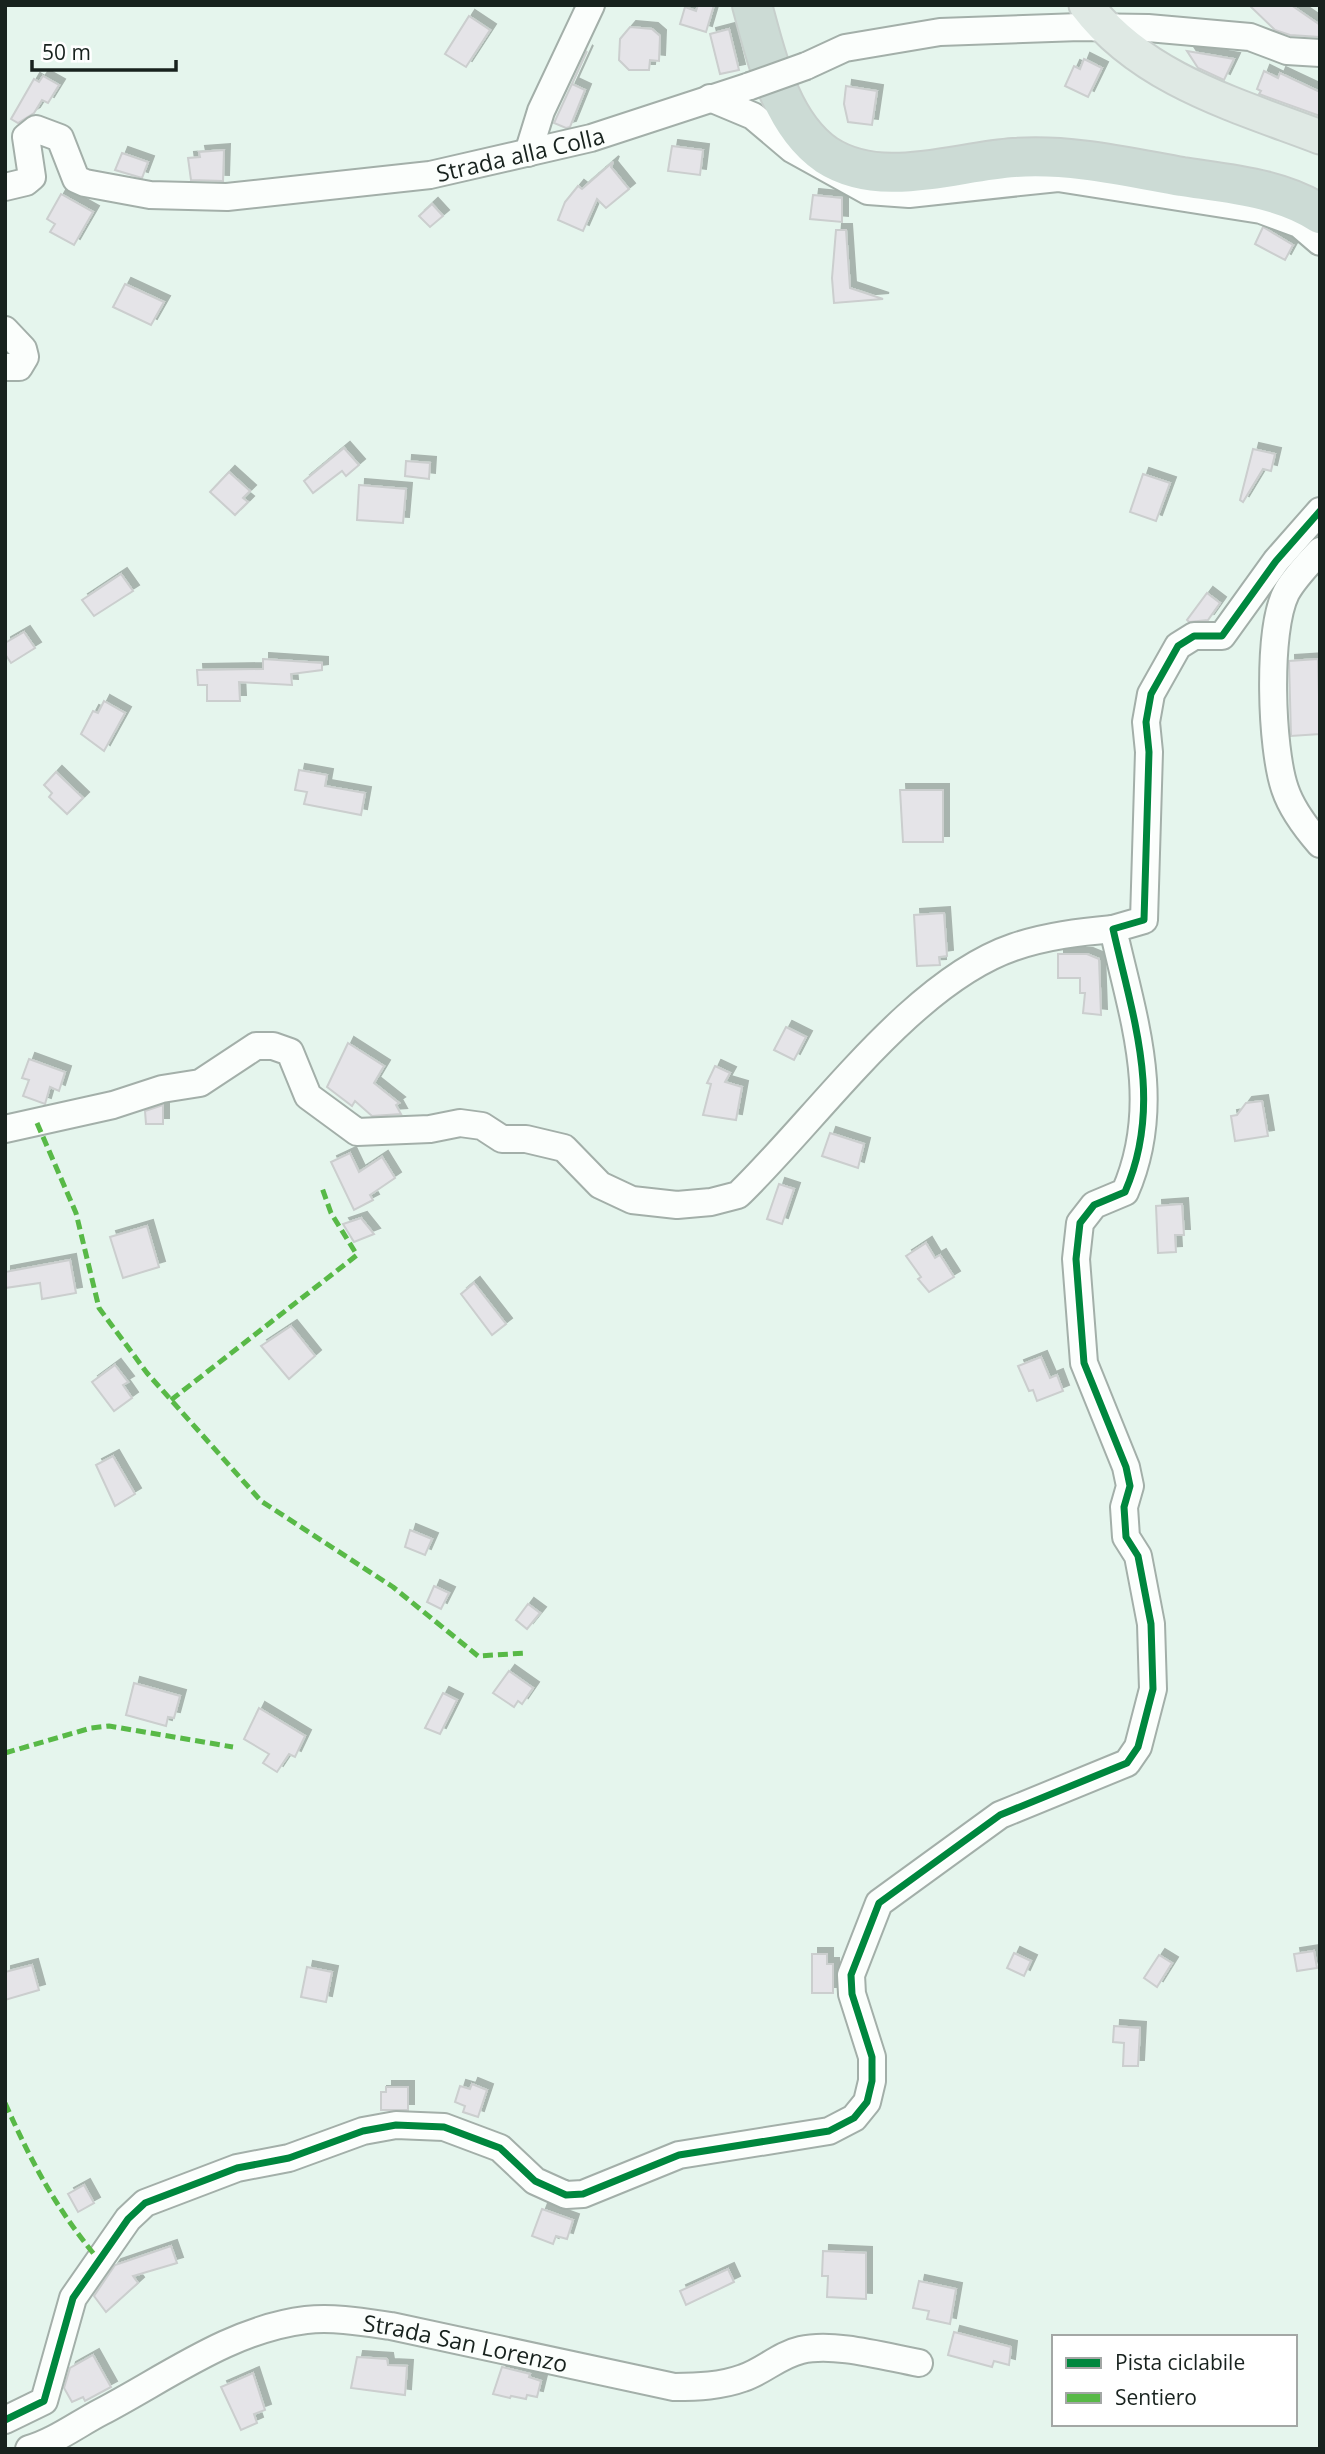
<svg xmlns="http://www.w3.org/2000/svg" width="1325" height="2454" font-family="'Open Sans',sans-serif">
  <defs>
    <filter id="shadow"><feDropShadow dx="6" dy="-6" stdDeviation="0" flood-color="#0004"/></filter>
  </defs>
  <rect width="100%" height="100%" fill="#e5f5ed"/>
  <g fill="#e5e4e8" stroke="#cbcece" stroke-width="2" filter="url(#shadow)">
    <polygon points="698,5 714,5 706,32 680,24 685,7 696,11"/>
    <polygon points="1249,5 1291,5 1320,25 1320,37 1290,35 1275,30"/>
    <polygon points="469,16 490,30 466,67 445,54"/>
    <polygon points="630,27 652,29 660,36 659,61 650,60 649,70 629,70 619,60 620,39"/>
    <polygon points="729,29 739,70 720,74 710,34"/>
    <polygon points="587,51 572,84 585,90 570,127 566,128 554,123"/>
    <polygon points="1187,51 1234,59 1224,80 1198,68"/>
    <polygon points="1084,59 1102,68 1088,97 1065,86 1074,66 1080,69"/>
    <polygon points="1264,71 1278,78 1280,73 1320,92 1320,116 1259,94 1261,91 1257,89"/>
    <polygon points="43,76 59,85 48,103 42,100 34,113 18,123 11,119 34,79 39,82"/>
    <polygon points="846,86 877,91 872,125 848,122 844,104"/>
    <polygon points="672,146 703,150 700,175 668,171"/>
    <polygon points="224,150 223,181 191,180 188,158 200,157 199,152"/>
    <polygon points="122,153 148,162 142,178 115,170"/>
    <polygon points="613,162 611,167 629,189 606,208 597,199 583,231 558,220 565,202 578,186 582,189"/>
    <polygon points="61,194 93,212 74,245 50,232 55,224 47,219"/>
    <polygon points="813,195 842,198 842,222 810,219"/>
    <polygon points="432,204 443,216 430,227 419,216"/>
    <polygon points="1263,227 1293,245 1285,260 1255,244"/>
    <polygon points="836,230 846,230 850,288 883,299 834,303 832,278"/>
    <polygon points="125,284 164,302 151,325 113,307"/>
    <polygon points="344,448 359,465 346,476 342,471 313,493 304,481"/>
    <polygon points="1253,449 1275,454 1271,471 1263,469 1243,502 1240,500"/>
    <polygon points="406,461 430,463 429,479 405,476"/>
    <polygon points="229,472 250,491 243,498 248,502 235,515 210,492"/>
    <polygon points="1143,474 1170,483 1156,521 1130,512"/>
    <polygon points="359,485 406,489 403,523 357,520"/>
    <polygon points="121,574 133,591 94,616 82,600"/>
    <polygon points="1207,593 1220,603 1208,620 1189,622 1187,620"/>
    <polygon points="24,632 35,648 11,663 5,654 5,643"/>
    <polygon points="263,659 322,663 322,670 291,674 292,685 239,682 240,701 207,701 207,685 198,685 197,670 263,669"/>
    <polygon points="1318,659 1320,734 1291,736 1289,661"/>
    <polygon points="104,701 125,713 104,751 81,734 93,711 98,713"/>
    <polygon points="299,770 327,775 325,786 365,793 361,815 304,804 307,792 295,790"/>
    <polygon points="56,772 83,798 67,814 49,797 52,793 44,785"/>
    <polygon points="900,790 943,790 943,842 903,842"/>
    <polygon points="944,913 947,956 939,957 940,965 917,966 914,915"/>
    <polygon points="1058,954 1087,954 1099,959 1101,1015 1083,1013 1085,993 1080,993 1080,978 1058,978"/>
    <polygon points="786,1027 806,1037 794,1060 774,1050"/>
    <polygon points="348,1043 384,1066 374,1083 399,1103 396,1105 401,1114 372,1116 355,1101 352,1106 327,1087"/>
    <polygon points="29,1059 65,1072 59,1091 50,1087 45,1104 23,1096 29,1080 22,1078"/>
    <polygon points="715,1066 730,1073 725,1082 742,1087 736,1120 703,1115 711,1084 707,1083"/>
    <polygon points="1262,1101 1268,1136 1235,1141 1231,1116 1237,1115 1246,1103"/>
    <polygon points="163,1105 163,1124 146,1124 145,1111"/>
    <polygon points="830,1133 864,1144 858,1168 822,1156"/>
    <polygon points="350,1153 359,1172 382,1157 395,1178 370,1195 373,1200 354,1210 331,1162"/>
    <polygon points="779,1184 794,1189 782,1224 767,1219"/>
    <polygon points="1182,1204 1184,1235 1175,1235 1176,1252 1158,1253 1156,1206"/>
    <polygon points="361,1218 374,1234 354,1242 343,1224"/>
    <polygon points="147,1226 159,1267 123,1278 110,1237"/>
    <polygon points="926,1243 935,1258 940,1255 954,1277 929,1292 918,1279 921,1277 906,1256"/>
    <polygon points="70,1260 76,1293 42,1299 40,1283 5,1288 5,1272"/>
    <polygon points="474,1283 506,1324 492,1335 461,1294"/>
    <polygon points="291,1326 315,1356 289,1379 261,1346"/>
    <polygon points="1041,1357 1050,1378 1057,1375 1063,1391 1037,1401 1033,1390 1029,1391 1018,1366"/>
    <polygon points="115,1365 128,1382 123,1385 132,1398 114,1411 92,1382"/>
    <polygon points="113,1456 135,1494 115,1506 96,1465"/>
    <polygon points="410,1530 432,1539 425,1555 405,1547"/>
    <polygon points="434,1586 449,1593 441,1609 427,1602"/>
    <polygon points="528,1604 540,1613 527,1629 516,1620"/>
    <polygon points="509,1671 533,1688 522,1704 518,1701 514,1707 493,1693"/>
    <polygon points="134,1683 180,1696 174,1718 168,1717 166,1726 126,1715"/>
    <polygon points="443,1693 457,1700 440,1734 425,1728"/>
    <polygon points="259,1708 305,1736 295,1757 289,1754 277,1772 263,1763 269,1754 244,1739"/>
    <polygon points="1314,1951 1317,1968 1297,1971 1294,1954"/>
    <polygon points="1014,1953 1031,1961 1024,1976 1007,1968"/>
    <polygon points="812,1954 827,1954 827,1964 833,1964 833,1993 812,1993"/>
    <polygon points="1159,1955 1172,1963 1157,1987 1144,1978"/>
    <polygon points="32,1965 39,1990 5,2000 5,1972"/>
    <polygon points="307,1967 332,1972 326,2002 301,1997"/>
    <polygon points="1114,2026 1140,2028 1138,2066 1123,2066 1124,2043 1113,2042"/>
    <polygon points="472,2084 487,2090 478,2117 463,2112 465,2106 455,2102 460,2086 470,2089"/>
    <polygon points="386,2087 408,2087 408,2110 381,2110 381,2092 386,2092"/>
    <polygon points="84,2185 94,2203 78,2212 68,2194"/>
    <polygon points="542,2209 573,2220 567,2239 556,2236 553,2244 532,2236"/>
    <polygon points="171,2246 177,2263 133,2276 138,2283 106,2312 94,2296 115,2265"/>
    <polygon points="823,2251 866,2253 866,2299 827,2297 828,2276 822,2276"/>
    <polygon points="728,2269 734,2282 686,2305 680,2291"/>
    <polygon points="919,2281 956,2289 950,2324 927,2319 929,2311 913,2308"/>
    <polygon points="954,2332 1011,2347 1009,2365 994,2361 992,2367 948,2355"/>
    <polygon points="93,2355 111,2387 85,2401 83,2397 72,2402 64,2388 70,2368"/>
    <polygon points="357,2357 387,2359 388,2365 407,2366 405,2395 351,2388"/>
    <polygon points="502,2367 530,2374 529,2377 541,2381 537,2397 527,2395 526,2399 511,2396 510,2398 493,2394"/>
    <polygon points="253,2373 265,2410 254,2414 257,2423 241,2430 221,2387"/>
  </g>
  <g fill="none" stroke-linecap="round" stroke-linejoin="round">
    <defs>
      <g id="minor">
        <polyline points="806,66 845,48 940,32 1080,27 1148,28 1250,37 1287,51 1320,53"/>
        <polyline points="710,98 753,116 792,149 868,191 909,194 1058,178 1261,210 1299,224 1320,242"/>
        <polyline points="528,153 541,111 591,5"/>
        <path id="s1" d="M5,187L26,182L32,177L26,137L36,129L60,138L76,179L85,183L150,195L227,197L430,175L591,138L750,86"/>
        <polyline points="5,330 23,349 25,357 19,367 5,367"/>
        <path d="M1320,551C1309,563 1294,578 1286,593C1267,631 1271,749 1285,789C1292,810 1306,828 1320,844"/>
        <path d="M5,1129L113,1105L162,1089L200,1083L256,1046H273L290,1052L308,1096L357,1132L430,1129L460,1123L482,1126L502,1139H526L564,1148L600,1185L632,1200L677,1205L711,1202L738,1195C817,1119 911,982 1014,947C1046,936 1080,932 1113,929"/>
        <path d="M5,2420L44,2401L73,2298L128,2219L145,2203L237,2168L289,2158L363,2131L396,2125L444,2127L500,2148L535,2181L566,2195L583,2194L679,2155L829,2131L854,2118L867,2102L872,2081V2057L852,1994L851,1975L879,1903L1000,1815L1127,1763L1138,1747L1153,1689L1151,1624L1138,1556L1126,1537L1124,1507L1130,1486L1126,1467L1084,1363L1076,1259L1080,1223L1094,1205L1125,1192C1164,1103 1133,1018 1113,929L1144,920L1149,752L1146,722L1151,694L1178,646L1194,636H1222L1276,561L1320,511"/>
        <path id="s2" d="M29,2449C54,2442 78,2424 101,2412C166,2378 231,2329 306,2320C334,2317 363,2322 391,2326L674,2387C698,2387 721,2386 743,2378C764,2371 779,2355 801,2350C834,2342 886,2357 919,2363"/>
      </g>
      <path id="major" d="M1086,5C1142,79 1236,105 1320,137"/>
      <path id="highway" d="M752,5C766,56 780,123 826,155C881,191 954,162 1014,158C1071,154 1126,167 1182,177C1227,184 1281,188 1320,214"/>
    </defs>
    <use href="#minor" stroke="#a3afa9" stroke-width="30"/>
    <use href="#major" stroke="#c7cfcc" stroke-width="37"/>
    <use href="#highway" stroke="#c7cfcc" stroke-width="42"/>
    <use href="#minor" stroke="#fbfefc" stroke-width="26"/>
    <use href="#major" stroke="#dfe9e4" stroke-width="33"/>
    <use href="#highway" stroke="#ccdbd5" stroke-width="38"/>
    <defs>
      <polyline id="minor-bridge" points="750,86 806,66"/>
    </defs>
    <use href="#minor-bridge" stroke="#a3afa9" stroke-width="30" stroke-linecap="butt"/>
    <use href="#minor-bridge" stroke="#fbfefc" stroke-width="26"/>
    <g stroke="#58b947" stroke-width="5" stroke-dasharray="10 5" stroke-linecap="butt">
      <polyline points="37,1123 76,1213 99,1308 147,1373 261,1501 393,1587 478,1656 527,1653"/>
      <polyline points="171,1400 357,1255 331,1213 321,1185"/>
      <polyline points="5,1753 91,1728 109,1726 233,1747"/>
      <path d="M5,2103C33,2165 55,2207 98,2259"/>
    </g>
    <defs>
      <path id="cycleway" d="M5,2420L44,2401L73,2298L128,2219L145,2203L237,2168L289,2158L363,2131L396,2125L444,2127L500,2148L535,2181L566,2195L583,2194L679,2155L829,2131L854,2118L867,2102L872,2081V2057L852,1994L851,1975L879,1903L1000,1815L1127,1763L1138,1747L1153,1689L1151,1624L1138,1556L1126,1537L1124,1507L1130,1486L1126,1467L1084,1363L1076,1259L1080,1223L1094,1205L1125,1192C1164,1103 1133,1018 1113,929L1144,920L1149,752L1146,722L1151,694L1178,646L1194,636H1222L1276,561L1320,511"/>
    </defs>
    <use href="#cycleway" stroke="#fff" stroke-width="11"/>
    <use href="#cycleway" stroke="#00873e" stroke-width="7"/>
  </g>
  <g text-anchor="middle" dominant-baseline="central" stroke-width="6" stroke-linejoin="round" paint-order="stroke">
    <g font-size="23" fill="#18221e" stroke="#fff">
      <text stroke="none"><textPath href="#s1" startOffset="602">Strada alla Colla</textPath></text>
      <text stroke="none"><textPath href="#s2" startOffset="469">Strada San Lorenzo</textPath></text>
    </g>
  </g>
  <rect width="1325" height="2454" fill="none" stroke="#18221e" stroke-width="14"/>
  <rect x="1052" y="2335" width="245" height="91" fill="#ffffff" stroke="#a3a7a5" stroke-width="2"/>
  <rect x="1066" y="2358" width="35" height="10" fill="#00873e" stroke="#a3a7a5" stroke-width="2"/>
  <text x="1115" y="2370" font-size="21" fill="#18221e">Pista ciclabile</text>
  <rect x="1066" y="2393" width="35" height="10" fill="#58b947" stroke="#a3a7a5" stroke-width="2"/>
  <text x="1115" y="2405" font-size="21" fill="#18221e">Sentiero</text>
  <path d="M32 60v10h144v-10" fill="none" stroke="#18221e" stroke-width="3.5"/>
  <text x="42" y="60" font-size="21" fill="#18221e" stroke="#ffffff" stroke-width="5" paint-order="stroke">50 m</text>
</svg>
